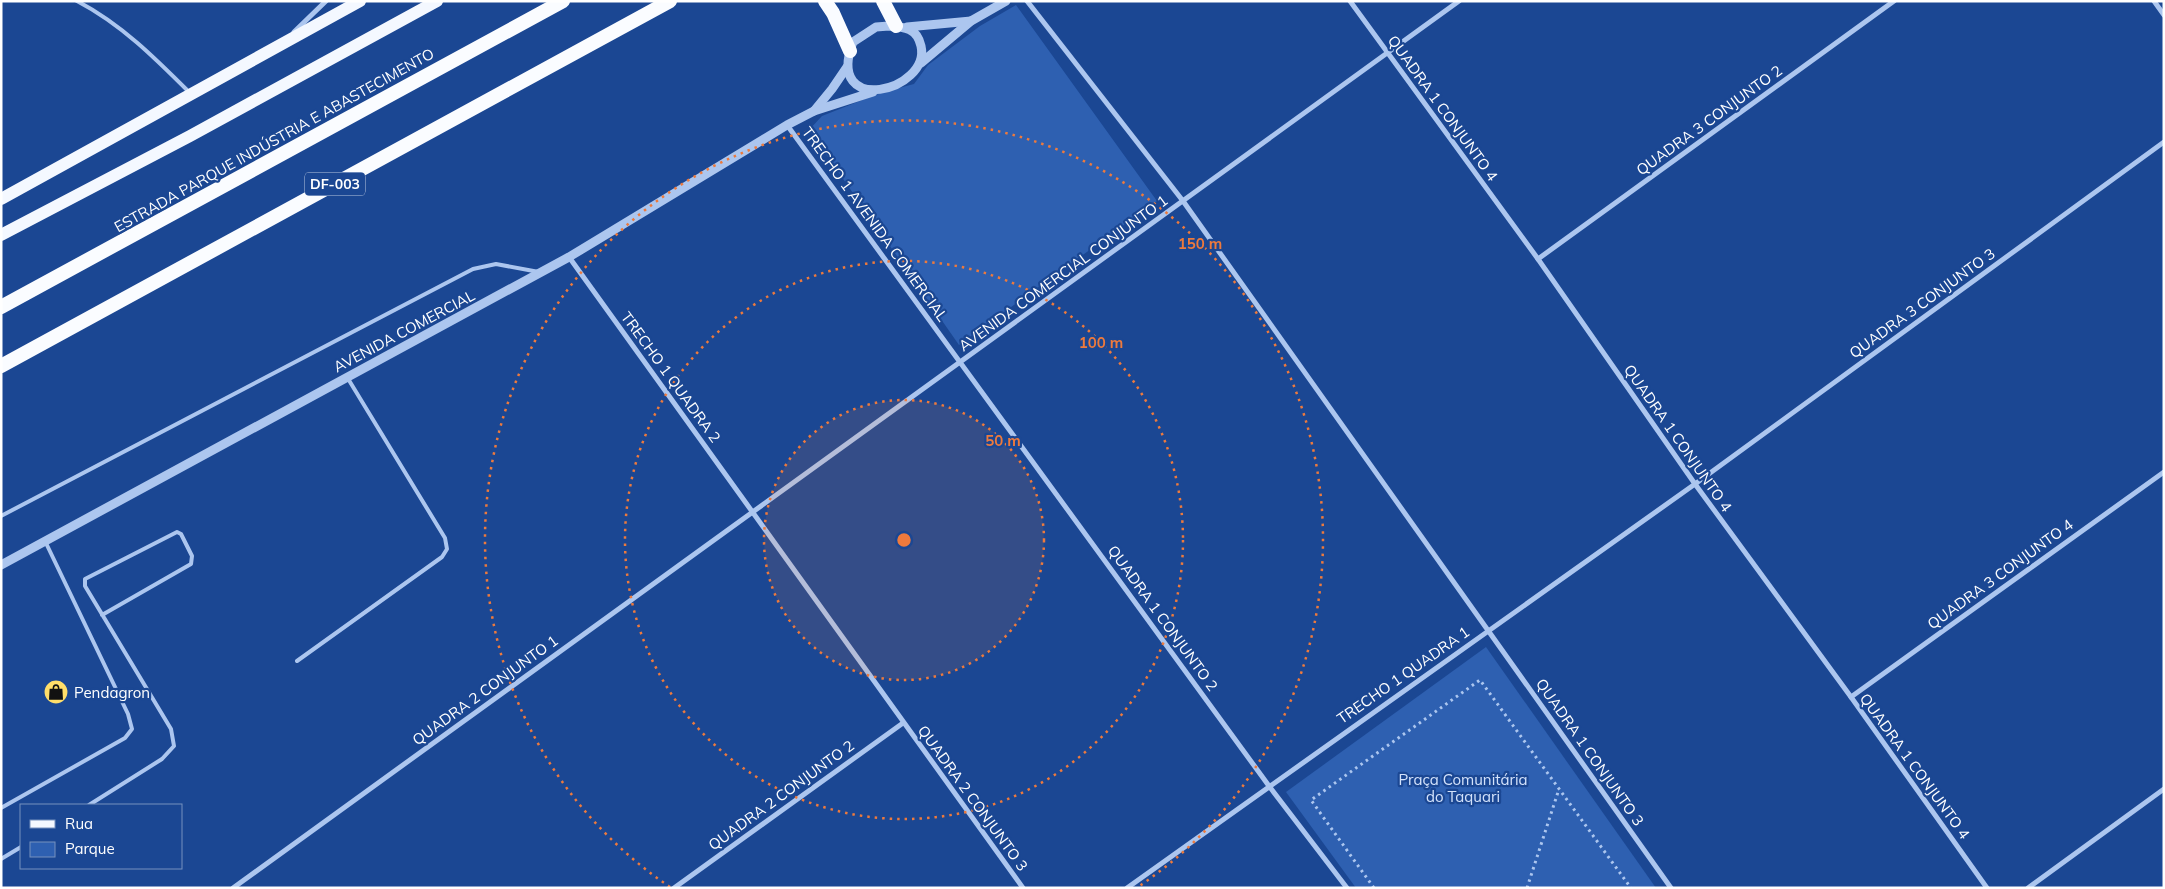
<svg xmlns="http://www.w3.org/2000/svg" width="2165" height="889" font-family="Mulish,sans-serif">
  <rect width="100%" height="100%" fill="#1b4793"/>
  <g fill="#2e60b1">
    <polygon points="1016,5 1157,201 959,345 809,130 822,116 880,93 914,84 928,65 980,26"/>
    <polygon points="1486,647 1656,888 1356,888 1286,792"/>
  </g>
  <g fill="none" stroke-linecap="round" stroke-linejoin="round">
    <g stroke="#acc6ef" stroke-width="3" stroke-dasharray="2.5 4" stroke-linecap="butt">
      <polyline points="1374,888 1311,800 1480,680 1631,888"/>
      <polyline points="1527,888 1559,789"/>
    </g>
    <g stroke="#acc6ef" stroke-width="4">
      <path d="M77,1C121,24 155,58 190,93"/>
      <polyline points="1,516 473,269 496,264 539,272"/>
      <polyline points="297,661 442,557 447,549 445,538 347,377"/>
      <polyline points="89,805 162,759 174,746 171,729 85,586 85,579 177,532 181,534 192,556 191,564 102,615"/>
      <polyline points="1,808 125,738 132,729 128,714 45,541"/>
      <polyline points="1,859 21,847"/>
    </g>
    <g stroke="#acc6ef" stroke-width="5">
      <polyline points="1027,1 1183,201 1671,888"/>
      <polyline points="1350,1 1538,259 1695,484 1851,697 1987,888"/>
      <polyline points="2154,1 2164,15"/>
      <polyline points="294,32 326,1"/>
      <polyline points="787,125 1269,786 1347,888"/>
      <polyline points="569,257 1023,888"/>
      <polyline points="1538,259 1894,1"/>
      <polyline points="1851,697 2164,472"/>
      <polyline points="233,888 1459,1"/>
      <polyline points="674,888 903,723"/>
      <polyline points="1127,888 1695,484 2164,142"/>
      <polyline points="2028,888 2164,789"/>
    </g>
    <g stroke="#acc6ef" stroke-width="9">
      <path d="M889,26C905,27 917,28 921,46C931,91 824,118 853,42L876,27Z"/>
      <polyline points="907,27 971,21"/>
      <polyline points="921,63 971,21 1006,1"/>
      <polyline points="814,111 832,89 847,67"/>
      <polyline points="1,565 569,257 787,125 814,111 873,92"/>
    </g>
    <g stroke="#f4f8ff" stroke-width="12">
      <polyline points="1,199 360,1"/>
      <polyline points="1,235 190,136 437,1"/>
    </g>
    <g stroke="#fafcff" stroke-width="14">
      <polyline points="825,1 833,13 850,51"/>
      <polyline points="883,1 896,26"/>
      <polyline points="1,307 563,1"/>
      <polyline points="1,366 670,1"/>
    </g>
  </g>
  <circle cx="904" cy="540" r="140" fill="#ed7a3d" fill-opacity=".12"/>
  <g fill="none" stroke="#ed7a3d" stroke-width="2.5" stroke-dasharray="2.5 5">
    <circle cx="904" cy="540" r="140"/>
    <circle cx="904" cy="540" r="279"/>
    <path d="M670 887A419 419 0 1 1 1138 887"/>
  </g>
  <defs>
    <symbol id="shop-disc" viewBox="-11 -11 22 22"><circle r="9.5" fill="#ffde6a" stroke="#1b4793"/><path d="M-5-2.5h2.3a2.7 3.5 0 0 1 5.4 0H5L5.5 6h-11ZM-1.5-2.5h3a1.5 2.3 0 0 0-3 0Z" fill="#111"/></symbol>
  </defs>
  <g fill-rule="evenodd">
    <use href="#shop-disc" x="42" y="678" width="28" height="28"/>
  </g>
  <g text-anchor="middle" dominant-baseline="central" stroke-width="4.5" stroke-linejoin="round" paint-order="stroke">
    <rect fill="#1b4793" stroke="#bbc8df" stroke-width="1" x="305" y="172.5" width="60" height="23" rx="4"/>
    <g font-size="14" font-weight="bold" fill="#fff">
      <text x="335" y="184">DF-003</text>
    </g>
    <g font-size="15" fill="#fff" stroke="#1b4793">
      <text transform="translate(1443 108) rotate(54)">QUADRA 1 CONJUNTO 4</text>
      <text transform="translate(1709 120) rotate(-36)">QUADRA 3 CONJUNTO 2</text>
      <text transform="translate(274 140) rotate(-29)">ESTRADA PARQUE INDÚSTRIA E ABASTECIMENTO</text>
      <text transform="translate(875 224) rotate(54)">TRECHO 1 AVENIDA COMERCIAL</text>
      <text transform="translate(1063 273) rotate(-36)">AVENIDA COMERCIAL CONJUNTO 1</text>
      <text transform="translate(1922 303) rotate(-36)">QUADRA 3 CONJUNTO 3</text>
      <text transform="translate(404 331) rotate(-28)">AVENIDA COMERCIAL</text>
      <text transform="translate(671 377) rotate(54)">TRECHO 1 QUADRA 2</text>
      <text transform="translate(1678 438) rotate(55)">QUADRA 1 CONJUNTO 4</text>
      <text transform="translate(2000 574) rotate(-36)">QUADRA 3 CONJUNTO 4</text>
      <text transform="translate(1163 618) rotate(54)">QUADRA 1 CONJUNTO 2</text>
      <text transform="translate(1403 675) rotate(-35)">TRECHO 1 QUADRA 1</text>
      <text transform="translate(485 690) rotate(-36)">QUADRA 2 CONJUNTO 1</text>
      <text transform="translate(1590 752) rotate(55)">QUADRA 1 CONJUNTO 3</text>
      <text transform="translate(1915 766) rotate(54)">QUADRA 1 CONJUNTO 4</text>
      <text transform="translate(781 795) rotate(-36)">QUADRA 2 CONJUNTO 2</text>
      <text transform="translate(973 798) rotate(54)">QUADRA 2 CONJUNTO 3</text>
    </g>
    <g font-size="15" fill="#fff" stroke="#1b4793" text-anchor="start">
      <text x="74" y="692">Pendagron</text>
    </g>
    <g font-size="15" fill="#d3e2fb" stroke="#1b4793">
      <text x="1463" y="779">Praça Comunitária<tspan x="1463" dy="17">do Taquari</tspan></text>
    </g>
  </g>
  <circle cx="904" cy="540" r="8" fill="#ed7a3d" stroke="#1b4793" stroke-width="2.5"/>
  <g font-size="15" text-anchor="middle" font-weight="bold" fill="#ed7a3d" stroke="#1b4793" stroke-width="4.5" stroke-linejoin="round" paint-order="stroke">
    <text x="1200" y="249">150 m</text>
    <text x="1101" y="348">100 m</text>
    <text x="1003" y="446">50 m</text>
  </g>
  <rect width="2165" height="889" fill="none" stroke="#ffffff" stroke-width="5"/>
  <rect x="20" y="804" width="162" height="65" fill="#1b4793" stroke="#7691be"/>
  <rect x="30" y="820" width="25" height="8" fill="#f4f8ff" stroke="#7691be"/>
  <text x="65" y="829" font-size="15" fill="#ffffff">Rua</text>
  <rect x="30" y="842" width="25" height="15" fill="#2e60b1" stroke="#7691be"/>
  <text x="65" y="854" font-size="15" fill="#ffffff">Parque</text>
</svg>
